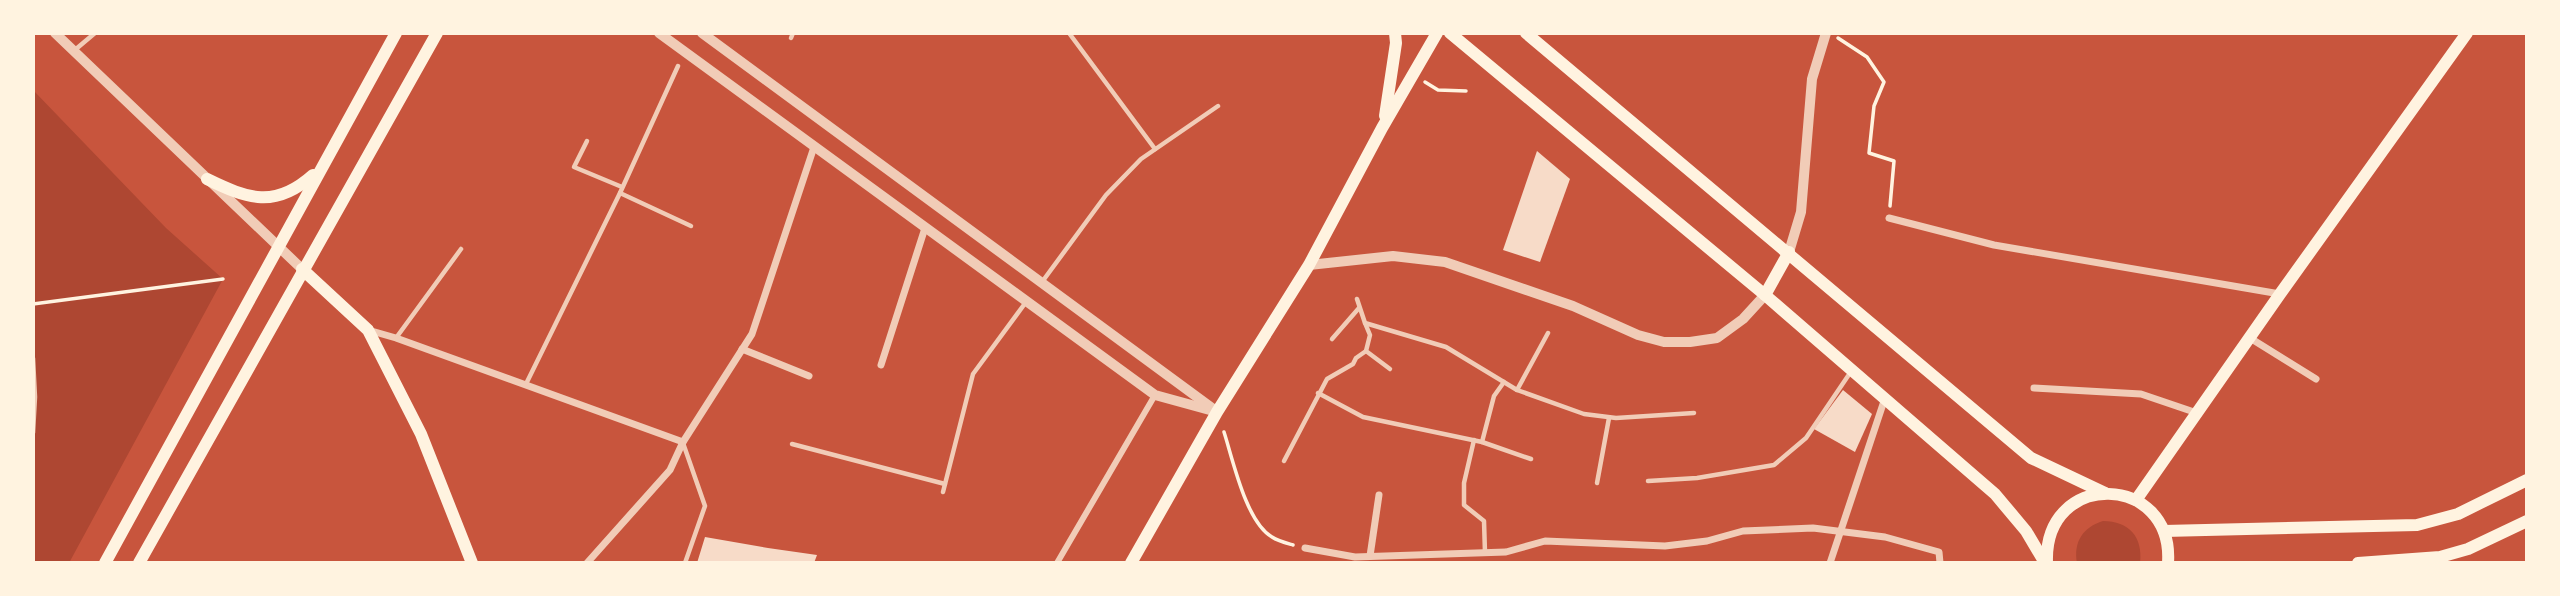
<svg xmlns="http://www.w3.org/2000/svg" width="2560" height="596" font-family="Manrope,sans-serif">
  <rect width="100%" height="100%" fill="#c8553d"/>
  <g fill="#ae4732">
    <polygon points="33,90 166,228 223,279 69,563 33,563"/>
    <path d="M2103,521C2129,521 2143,537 2140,563H2077C2073,542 2083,527 2103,521Z"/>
  </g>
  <g fill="#f7dbc8">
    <polygon points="1537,151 1570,179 1540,262 1503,250"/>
    <polygon points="1843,390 1872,414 1855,452 1814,429"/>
    <polygon points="705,537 768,548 817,555 814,563 697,563"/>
  </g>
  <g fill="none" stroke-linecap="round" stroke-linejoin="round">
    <g stroke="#fff3e0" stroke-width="3.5">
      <polyline points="1838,38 1867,57 1884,82 1874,106 1869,153 1894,161 1890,206"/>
      <polyline points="1425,82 1438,90 1466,91"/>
      <polyline points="33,304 223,279"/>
      <path d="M1224,432C1233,460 1246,522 1272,537C1278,541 1286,543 1293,545"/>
    </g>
    <g stroke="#f1ccb7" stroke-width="4.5">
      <polyline points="1069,33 1155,149"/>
      <polyline points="791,38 793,33"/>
      <polyline points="76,49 95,33"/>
      <polyline points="587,141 574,167 622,187"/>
      <polyline points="620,193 691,226"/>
      <polyline points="1042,282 1106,195 1141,159 1218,106"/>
      <polyline points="1357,299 1365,323 1446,347 1517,390 1584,414 1616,418 1694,413"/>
      <polyline points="1365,323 1370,335 1366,351 1390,369"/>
      <polyline points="396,338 461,249"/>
      <polyline points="1332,339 1359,308"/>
      <polyline points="33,358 35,397 33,433"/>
      <polyline points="526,384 620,193 678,66"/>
      <polyline points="1517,390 1548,333"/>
      <polyline points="1318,393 1363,417 1482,442 1531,459"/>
      <polyline points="1474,440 1464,483 1464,505 1484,521 1485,553"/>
      <polyline points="1482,442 1494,396 1504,382"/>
      <polyline points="683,443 705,506 685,563"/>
      <polyline points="792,444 945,484"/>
      <polyline points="1284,461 1327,379 1353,364 1356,358 1366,351"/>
      <polyline points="1648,481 1697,478 1774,465 1806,438 1850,373"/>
      <polyline points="1597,483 1609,418"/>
      <polyline points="943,492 973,374 1026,302"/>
    </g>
    <polyline stroke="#f1ccb7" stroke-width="6" points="1057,563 1155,395"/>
    <g stroke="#f1ccb7" stroke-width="7">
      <polyline points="1889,218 1994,245 2280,294"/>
      <polyline points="368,330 396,338 683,442"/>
      <polyline points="2250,338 2316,379"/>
      <polyline points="742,349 809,376"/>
      <polyline points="881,365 925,228"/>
      <polyline points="2034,388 2141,394 2197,413"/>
      <polyline points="1305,548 1355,557 1506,552 1545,541 1665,546 1707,541 1743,531 1813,528 1885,537 1939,552 1940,563"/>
      <polyline points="1370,556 1379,495"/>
      <polyline points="587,563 670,470 683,442 752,334 814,147"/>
      <polyline points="1830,563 1885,398"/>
    </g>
    <g stroke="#f1ccb7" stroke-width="10">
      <polyline points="55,33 302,269"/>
      <polyline points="659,33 1155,395 1217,412"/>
      <polyline points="702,33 1212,408"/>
      <polyline points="1789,252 1801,212 1812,79 1826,33"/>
      <polyline points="1309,265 1393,256 1445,262 1573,306 1638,335 1664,342 1690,342 1717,338 1743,319 1765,295"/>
    </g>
    <g stroke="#fff3e0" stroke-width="12">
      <polyline points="1450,33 1765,295 1995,494 2026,531 2045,563"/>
      <polyline points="1526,33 2031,458 2105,493"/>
      <polyline points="1385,116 1396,43 1395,33"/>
      <path d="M207,179C248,199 275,209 313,175"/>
      <polyline points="302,269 368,330 421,434 472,563"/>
      <polyline points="1765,295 1789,252"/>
      <polyline points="2136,500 2280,294 2467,33"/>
      <polyline points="2164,531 2417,525 2458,514 2527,480"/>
      <path d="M2047,562C2044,469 2174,473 2168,563"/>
      <polyline points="105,563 396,33"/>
      <polyline points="139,563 437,33"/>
      <polyline points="1131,563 1217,412 1309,265 1382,128 1437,33"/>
      <polyline points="2358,563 2440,557 2468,549 2527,521"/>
    </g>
  </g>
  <rect width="2560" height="596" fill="none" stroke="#fff3e0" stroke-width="70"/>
</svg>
